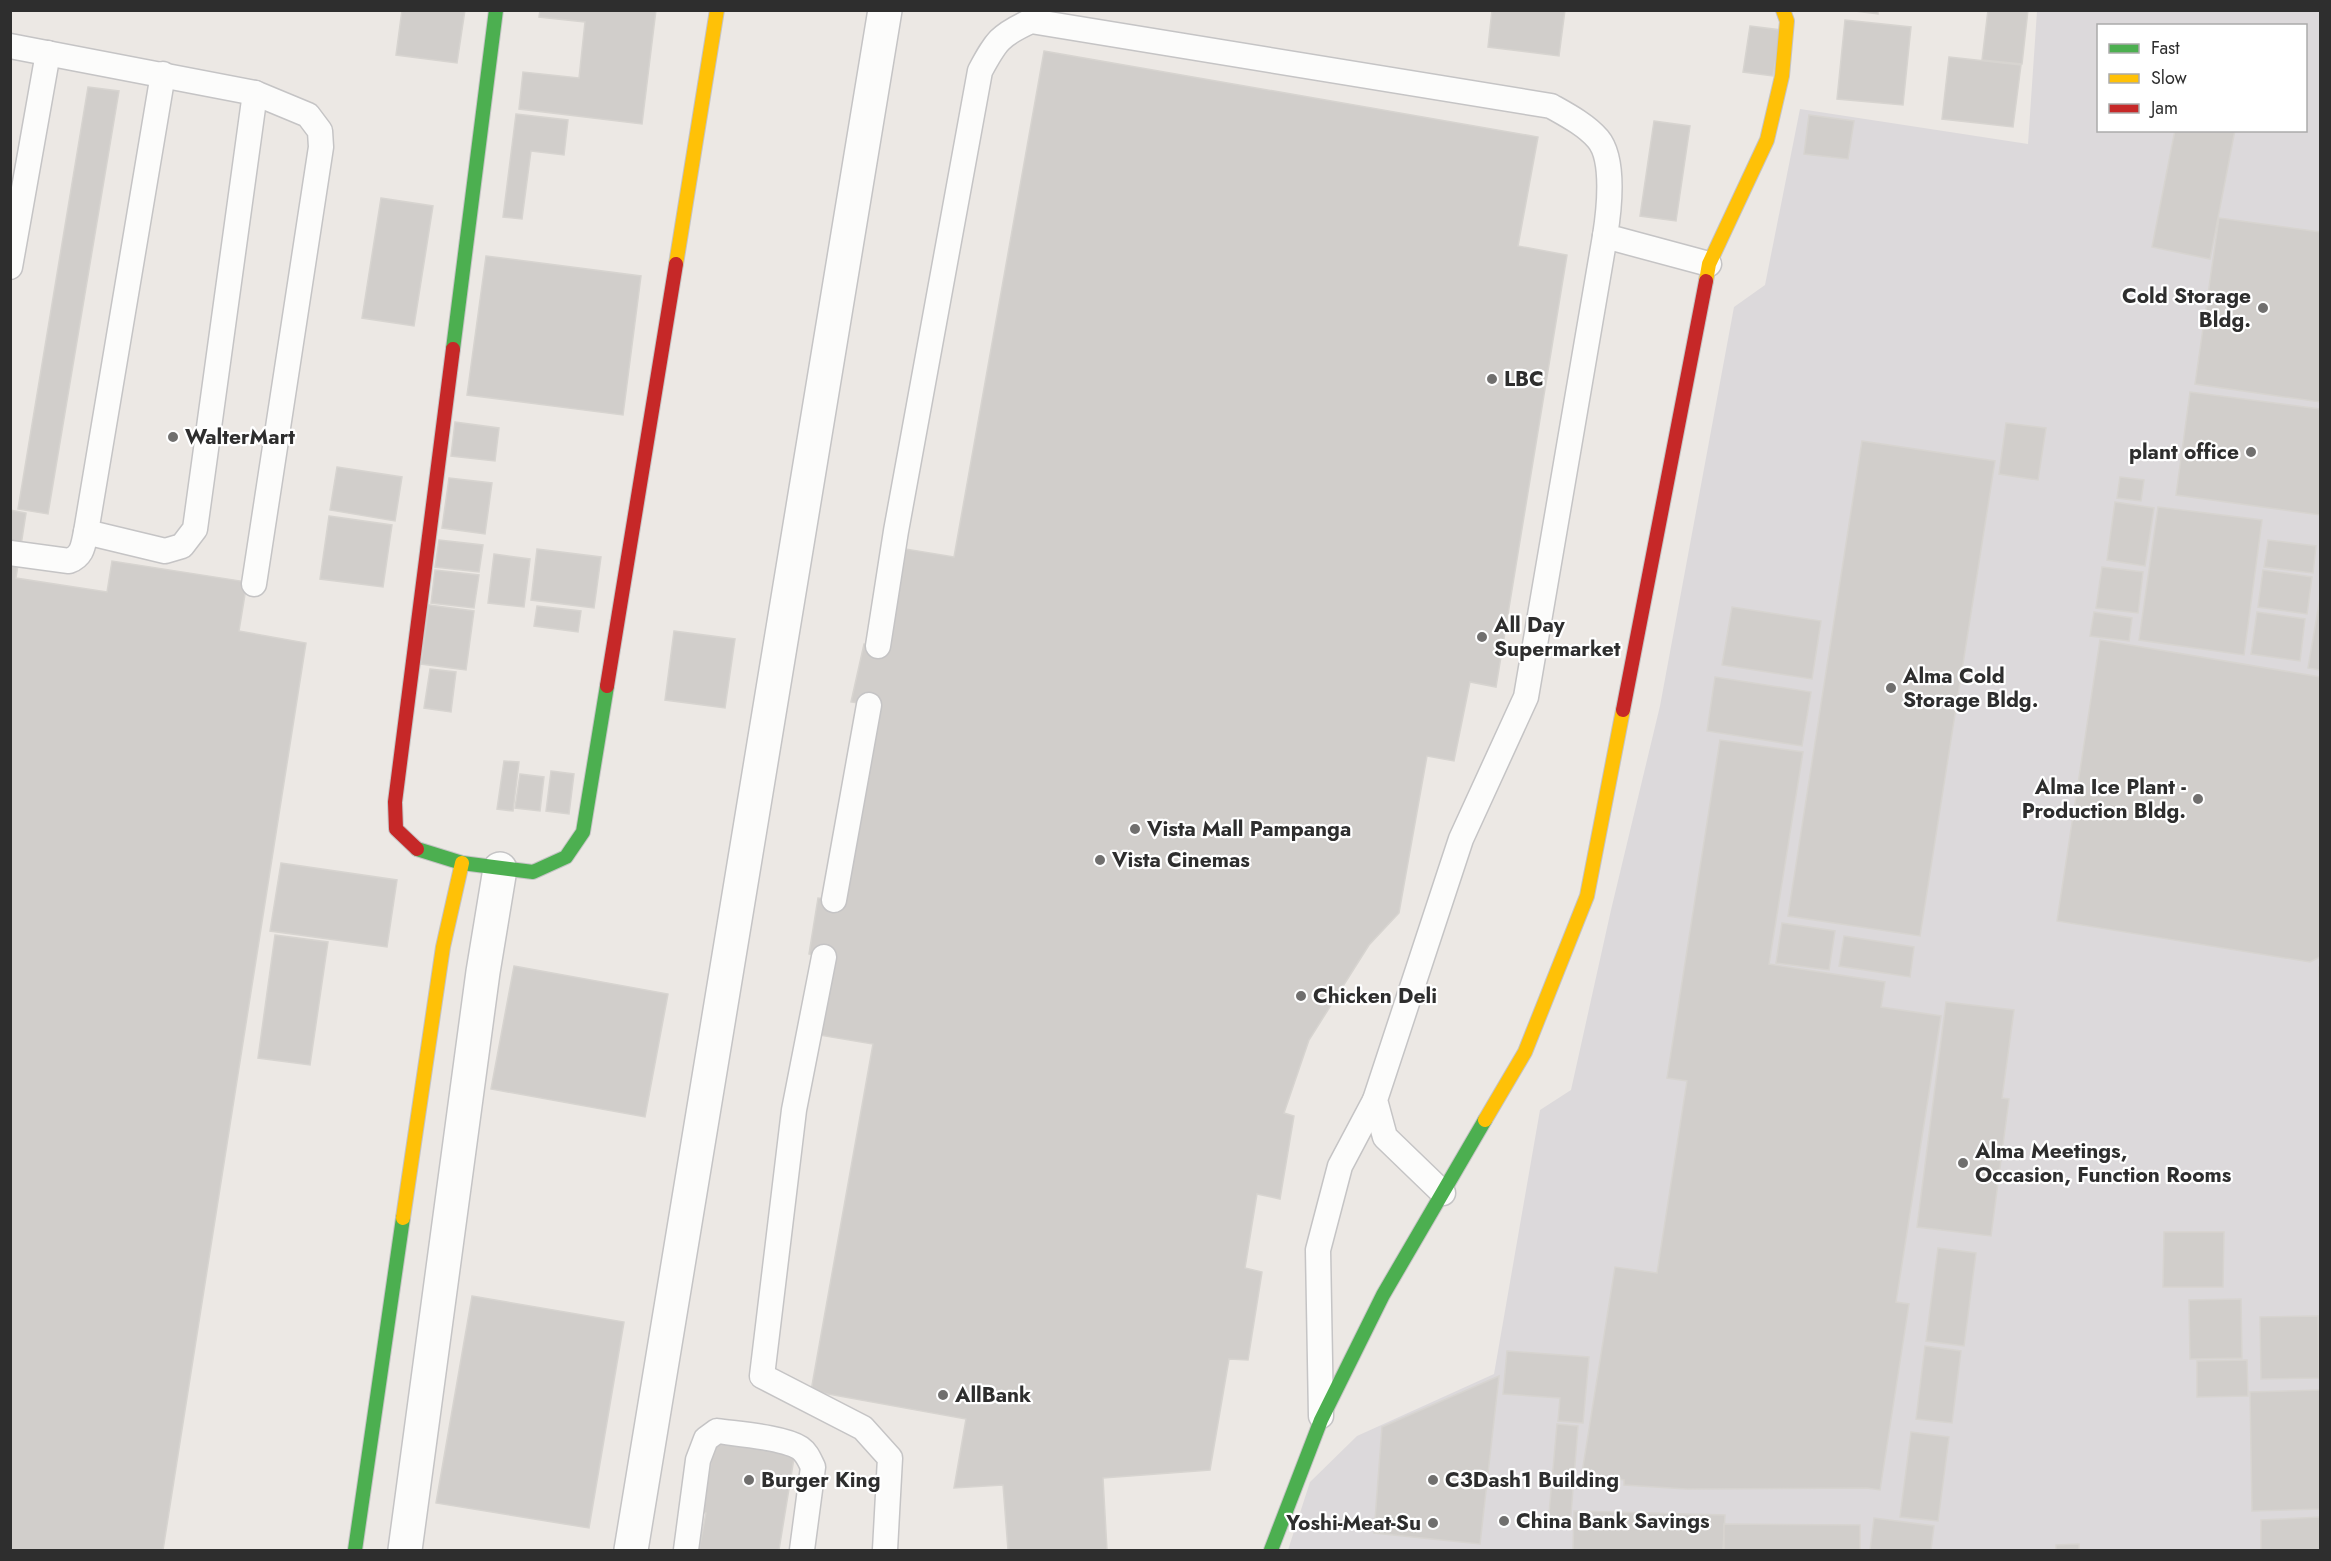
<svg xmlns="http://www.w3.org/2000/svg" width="2331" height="1561" font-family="Jost,sans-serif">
  <rect width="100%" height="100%" fill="#ece8e4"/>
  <path fill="#dcd9db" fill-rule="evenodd" d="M2037,11H2320V1550H1288L1310,1482L1357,1436L1494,1374L1540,1110L1571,1090L1611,910L1660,706L1734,307L1765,285L1800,109L2028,144ZM2098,26H2306V130H2098Z"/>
  <g fill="#d1cecb" stroke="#d7d4d0" stroke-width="1.5">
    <polygon points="402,10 465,10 457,63 396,55"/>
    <polygon points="540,10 656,10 642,124 519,109 523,72 579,78 585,22 539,17"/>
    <polygon points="1492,10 1565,10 1559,56 1488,47"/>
    <polygon points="1847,10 1878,10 1878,14"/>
    <polygon points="1988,10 2028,10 2022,64 1982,60"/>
    <polygon points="1845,20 1911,27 1903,105 1837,99"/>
    <polygon points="1750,26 1781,30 1773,76 1743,72"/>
    <polygon points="1044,51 1538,137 1518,246 1567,255 1496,687 1470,682 1454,761 1427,756 1399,913 1369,945 1309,1040 1284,1113 1294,1116 1280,1199 1257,1194 1245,1268 1262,1272 1248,1360 1229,1359 1210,1470 1103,1478 1107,1550 1008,1550 1003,1485 954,1488 966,1419 811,1391 873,1044 819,1035 832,959 809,954 818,898 843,901 878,706 851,702 864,644 889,647 906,549 954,557"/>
    <polygon points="1949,57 2021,65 2013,127 1942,119"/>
    <polygon points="88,87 119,91 48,514 18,509"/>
    <polygon points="516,114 568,120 564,155 531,151 522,219 503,217"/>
    <polygon points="1809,115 1854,121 1848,159 1804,154"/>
    <polygon points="1654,121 1690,126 1676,221 1640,216"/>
    <polygon points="2175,130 2235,130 2210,259 2152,247"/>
    <polygon points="381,198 433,206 414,326 362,318"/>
    <polygon points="2219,218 2320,232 2320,402 2195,384"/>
    <polygon points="486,256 641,276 623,415 467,395"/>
    <polygon points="2190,392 2320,409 2320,515 2176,495"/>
    <polygon points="455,422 499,428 495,461 451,456"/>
    <polygon points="2006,423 2046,428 2038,480 1999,474"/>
    <polygon points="1862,441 1995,461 1920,936 1788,916"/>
    <polygon points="337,467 402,477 395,521 330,510"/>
    <polygon points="2120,477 2144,480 2141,501 2117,498"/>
    <polygon points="449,478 492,483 485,534 442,528"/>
    <polygon points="2115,502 2154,508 2145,566 2107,560"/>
    <polygon points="2158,507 2262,520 2244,655 2139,640"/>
    <polygon points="10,510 26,513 16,578 107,592 112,561 247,582 239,631 306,643 163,1550 10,1550"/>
    <polygon points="329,516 392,525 383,587 320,579"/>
    <polygon points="439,540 483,545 479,572 435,567"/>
    <polygon points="2268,540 2316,546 2313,573 2264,567"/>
    <polygon points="537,549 601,557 594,608 531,600"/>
    <polygon points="494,554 530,559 524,607 488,603"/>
    <polygon points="2102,567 2143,572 2138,613 2096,608"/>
    <polygon points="435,570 479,575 474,608 431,603"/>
    <polygon points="2263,570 2312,577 2307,614 2258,607"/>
    <polygon points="2320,598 2320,670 2308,668"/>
    <polygon points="429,605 474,611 466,670 421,664"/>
    <polygon points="537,606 581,611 578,632 534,626"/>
    <polygon points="1732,607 1821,621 1812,679 1722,665"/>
    <polygon points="2094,612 2132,618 2129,641 2090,636"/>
    <polygon points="2257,612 2305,619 2300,661 2251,654"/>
    <polygon points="674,631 735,639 725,708 665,700"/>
    <polygon points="2100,640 2320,677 2320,957 2310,962 2057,921"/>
    <polygon points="430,669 456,672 451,712 424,708"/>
    <polygon points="1715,677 1811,692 1802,746 1707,731"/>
    <polygon points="1720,740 1803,752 1769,964 1885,982 1881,1007 1941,1016 1896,1302 1909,1304 1880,1490 1867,1488 1687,1489 1624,1485 1624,1480 1582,1473 1615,1267 1657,1273 1687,1081 1667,1078"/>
    <polygon points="504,761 519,762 513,811 497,809"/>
    <polygon points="551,771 574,774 569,814 546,811"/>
    <polygon points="520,774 544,777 540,811 515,808"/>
    <polygon points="281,863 397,880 387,947 270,931"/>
    <polygon points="1782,923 1835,931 1829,970 1776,963"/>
    <polygon points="275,935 328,942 310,1065 258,1058"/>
    <polygon points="1844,936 1914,947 1910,977 1839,966"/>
    <polygon points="514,966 668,994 645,1117 491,1089"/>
    <polygon points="2320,966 2320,1007 2319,967"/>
    <polygon points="1946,1002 2014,1010 2002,1098 2009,1099 1991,1236 1917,1227"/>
    <polygon points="2164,1232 2224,1232 2223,1287 2163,1287"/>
    <polygon points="1938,1248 1976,1253 1964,1346 1926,1341"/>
    <polygon points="472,1296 624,1322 589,1528 436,1503"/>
    <polygon points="2241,1299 2242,1358 2190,1359 2189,1300"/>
    <polygon points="2318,1316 2319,1378 2261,1379 2260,1317"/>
    <polygon points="1925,1346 1961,1351 1952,1423 1916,1419"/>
    <polygon points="1507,1351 1589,1357 1583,1423 1558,1421 1560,1398 1503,1394"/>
    <polygon points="2247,1360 2248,1396 2197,1397 2197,1361"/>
    <polygon points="1499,1376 1480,1544 1374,1533 1382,1427"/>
    <polygon points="2320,1390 2320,1509 2252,1511 2250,1392"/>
    <polygon points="1557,1424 1578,1426 1570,1527 1548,1525"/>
    <polygon points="1911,1432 1949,1437 1938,1521 1900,1517"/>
    <polygon points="715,1439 795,1452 779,1550 699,1550 706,1513 702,1512"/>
    <polygon points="1574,1511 1725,1515 1723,1550 1573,1550"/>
    <polygon points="2320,1517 2320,1550 2261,1550 2261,1520"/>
    <polygon points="1874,1518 1934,1526 1931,1550 1870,1550"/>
    <polygon points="1724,1524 1860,1525 1860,1550 1724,1550"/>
    <polygon points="2079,1544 2079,1550 2056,1550 2056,1545"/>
  </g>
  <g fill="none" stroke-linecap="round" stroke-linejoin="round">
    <defs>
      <g id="lane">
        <polyline points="10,46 255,93 308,115 320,131 321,147 254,584"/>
        <polyline points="163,74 86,532 165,551 182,546 195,529 255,93"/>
        <polyline points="10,267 48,53"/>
        <path d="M10,553L69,561C83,556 83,545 86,532"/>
        <path d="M878,646L896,531L980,71C996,41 1000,35 1031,21L1551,106C1567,115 1586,125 1598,139C1615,159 1609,211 1605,236L1709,264"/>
        <polyline points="834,900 869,705"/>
        <polyline points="824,957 794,1110 762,1376 863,1428 890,1458 885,1550"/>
        <polyline points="1443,1193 1385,1137 1375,1100 1461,839 1526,697 1605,236"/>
        <polyline points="1321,1416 1318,1250 1340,1166 1375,1100"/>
        <path d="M686,1550L698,1460L706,1439L717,1431C737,1434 783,1437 800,1448C807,1453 809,1459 813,1467L802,1550"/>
      </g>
      <g id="street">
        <polyline points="405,1550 483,972 500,869"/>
        <polyline points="631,1550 885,10"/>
      </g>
      <g id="fast">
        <polyline points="453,349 496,10"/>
        <polyline points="417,849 462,863 533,872 566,857 583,832 607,686"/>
        <polyline points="355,1550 403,1218"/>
        <polyline points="1271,1550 1321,1420 1383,1295 1485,1120"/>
      </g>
      <g id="slow">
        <polyline points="676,264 717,10"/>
        <polyline points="1706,281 1709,264 1767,140 1782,76 1787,21 1783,10"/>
        <polyline points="1485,1120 1525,1052 1587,896 1623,710"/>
        <polyline points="403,1218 443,947 462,863"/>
      </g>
      <g id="jam">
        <polyline points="607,686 676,264"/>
        <polyline points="1623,710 1706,281"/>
        <polyline points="417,849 396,829 395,802 453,349"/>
      </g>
    </defs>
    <use href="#lane" stroke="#c5c4c5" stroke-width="27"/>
    <use href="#street" stroke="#c5c4c5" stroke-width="36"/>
    <use href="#fast" stroke="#c5c4c5" stroke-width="16"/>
    <use href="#slow" stroke="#c5c4c5" stroke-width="16"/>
    <use href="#jam" stroke="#c5c4c5" stroke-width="16"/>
    <use href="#lane" stroke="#fcfcfb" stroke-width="24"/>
    <use href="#street" stroke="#fcfcfb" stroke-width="33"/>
    <use href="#fast" stroke="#4caf50" stroke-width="14"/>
    <use href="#slow" stroke="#ffc107" stroke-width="14"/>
    <use href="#jam" stroke="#c62828" stroke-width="14"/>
  </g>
  <g fill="#706f6e" stroke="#fff" stroke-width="2">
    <circle cx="2263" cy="308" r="6"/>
    <circle cx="1492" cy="379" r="6"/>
    <circle cx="173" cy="437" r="6"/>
    <circle cx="2251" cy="452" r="6"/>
    <circle cx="1482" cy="637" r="6"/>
    <circle cx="1891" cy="688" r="6"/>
    <circle cx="2198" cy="799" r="6"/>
    <circle cx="1135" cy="829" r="6"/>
    <circle cx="1100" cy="860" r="6"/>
    <circle cx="1301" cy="996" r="6"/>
    <circle cx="1963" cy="1163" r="6"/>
    <circle cx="943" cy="1395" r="6"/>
    <circle cx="749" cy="1480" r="6"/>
    <circle cx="1433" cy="1480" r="6"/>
    <circle cx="1504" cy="1521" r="6"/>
    <circle cx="1433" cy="1523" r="6"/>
  </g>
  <g text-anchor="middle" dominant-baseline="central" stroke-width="4.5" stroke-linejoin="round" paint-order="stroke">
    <g font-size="21" font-weight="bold" fill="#2e2e2e" stroke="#fff" text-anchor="start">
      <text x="2251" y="296" text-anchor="end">Cold Storage<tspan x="2251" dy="24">Bldg.</tspan></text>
      <text x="1504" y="379">LBC</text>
      <text x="185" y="437">WalterMart</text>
      <text x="2239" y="452" text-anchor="end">plant office</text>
      <text x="1494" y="625">All Day<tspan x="1494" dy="24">Supermarket</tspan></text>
      <text x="1903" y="676">Alma Cold<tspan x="1903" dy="24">Storage Bldg.</tspan></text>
      <text x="2186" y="787" text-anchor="end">Alma Ice Plant -<tspan x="2186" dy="24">Production Bldg.</tspan></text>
      <text x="1147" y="829">Vista Mall Pampanga</text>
      <text x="1112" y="860">Vista Cinemas</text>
      <text x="1313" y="996">Chicken Deli</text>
      <text x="1975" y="1151">Alma Meetings,<tspan x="1975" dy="24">Occasion, Function Rooms</tspan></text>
      <text x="955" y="1395">AllBank</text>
      <text x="761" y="1480">Burger King</text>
      <text x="1445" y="1480">C3Dash1 Building</text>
      <text x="1516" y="1521">China Bank Savings</text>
      <text x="1421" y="1523" text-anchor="end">Yoshi-Meat-Su</text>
    </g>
  </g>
  <rect width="2331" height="1561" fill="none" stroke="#2e2e2e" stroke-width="24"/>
  <rect x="2097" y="24" width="210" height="108" fill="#ffffff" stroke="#ababab" stroke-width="1.5"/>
  <rect x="2109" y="44" width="30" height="9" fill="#4caf50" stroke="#ababab" stroke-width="1.5"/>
  <text x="2151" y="54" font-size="18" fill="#2e2e2e">Fast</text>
  <rect x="2109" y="74" width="30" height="9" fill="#ffc107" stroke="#ababab" stroke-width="1.5"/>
  <text x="2151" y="84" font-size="18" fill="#2e2e2e">Slow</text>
  <rect x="2109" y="104" width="30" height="9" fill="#c62828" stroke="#ababab" stroke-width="1.5"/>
  <text x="2151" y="114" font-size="18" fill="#2e2e2e">Jam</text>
</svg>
